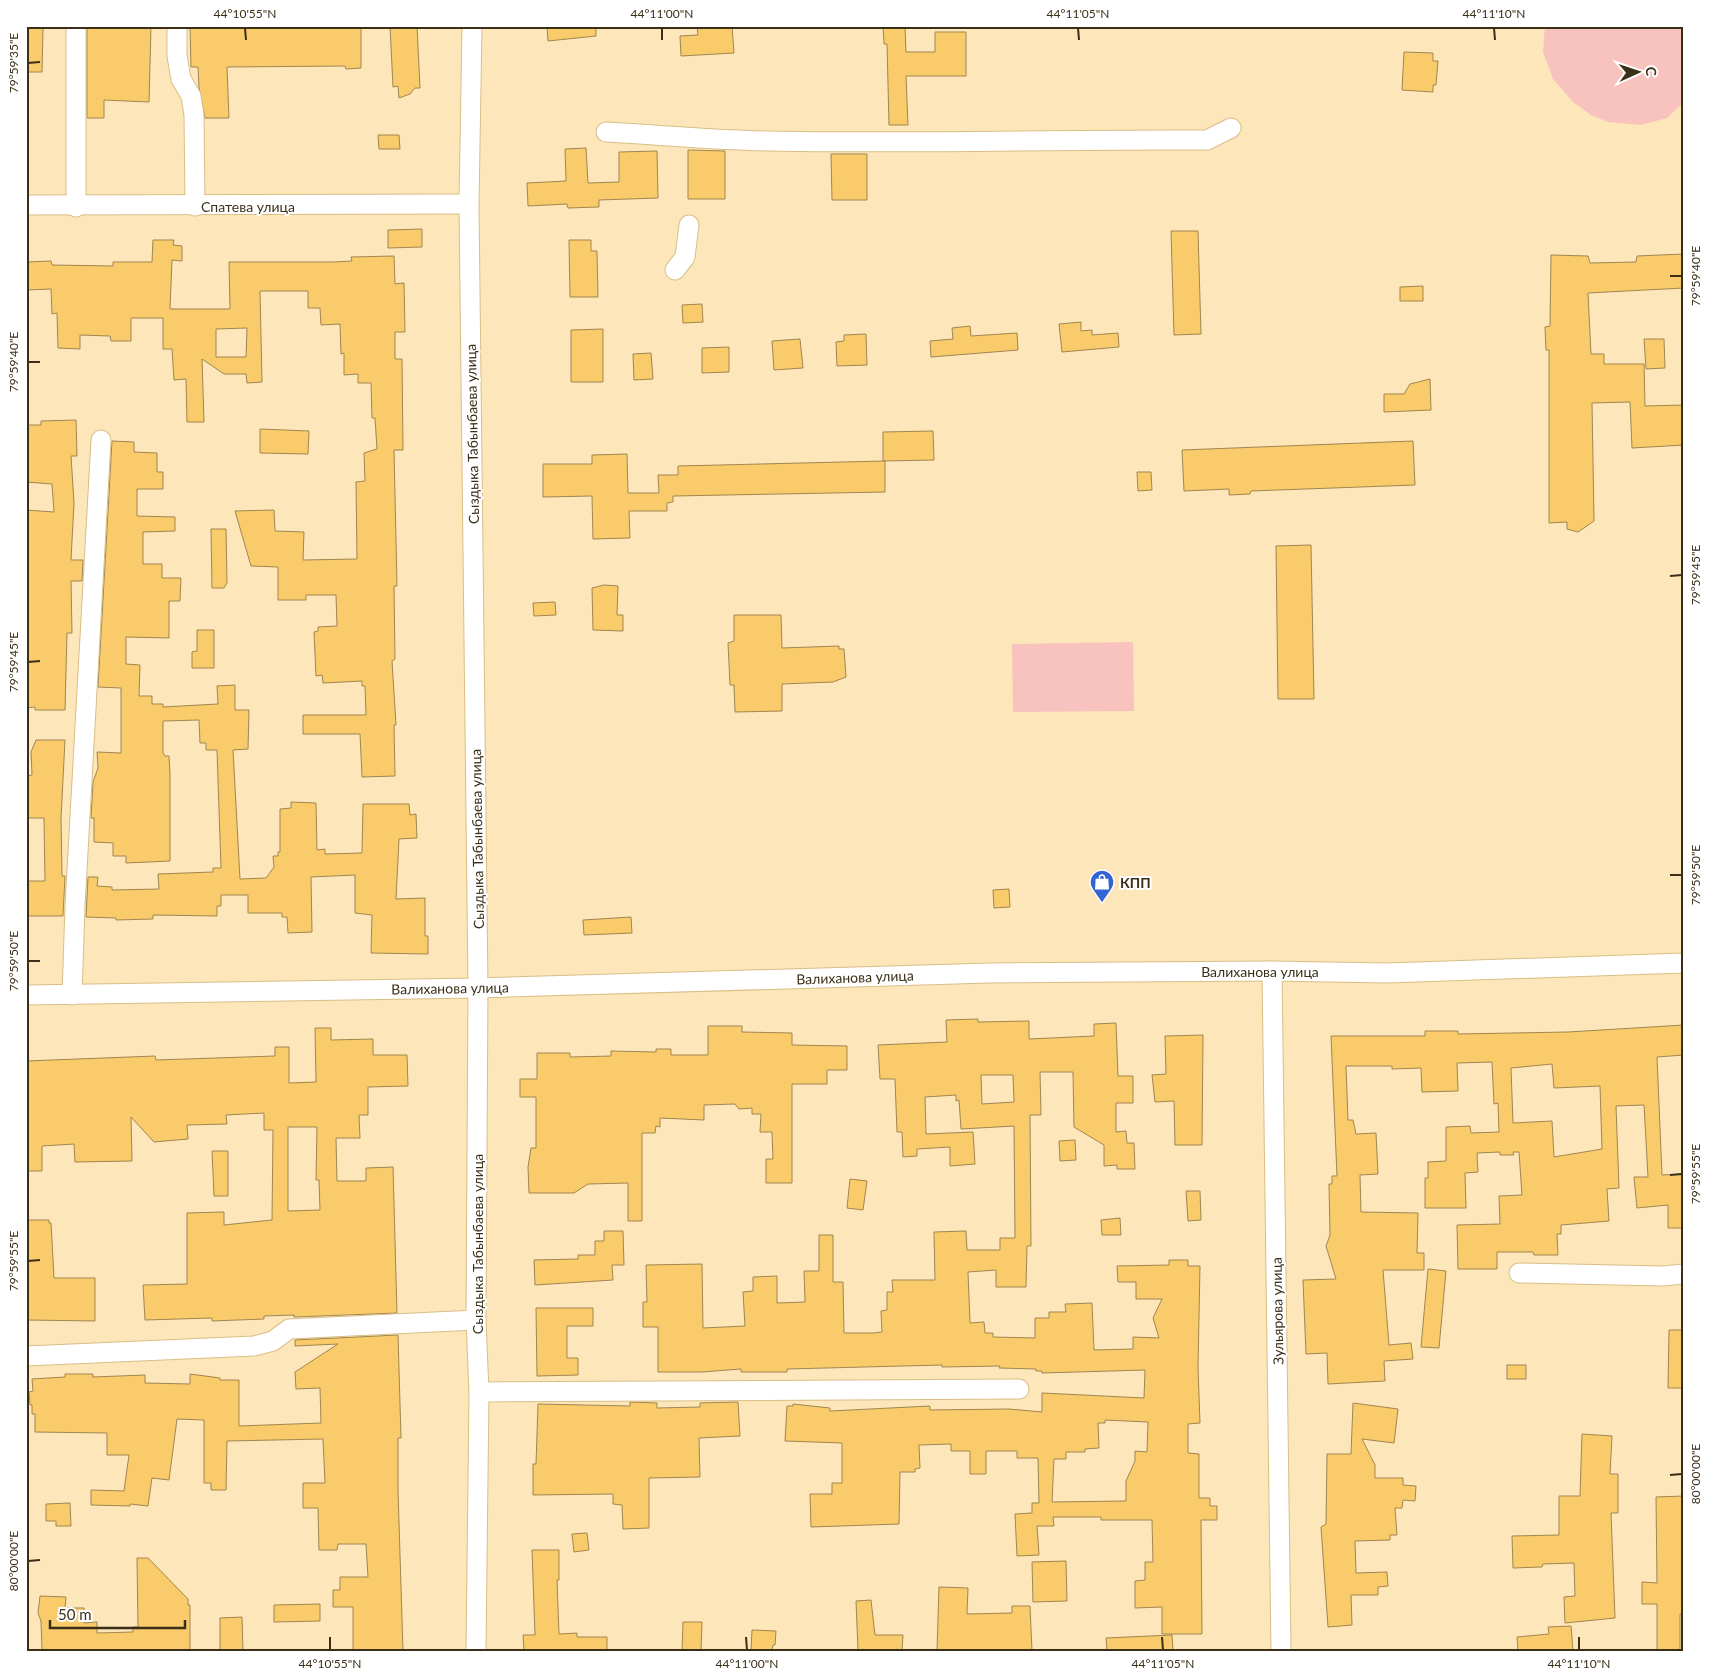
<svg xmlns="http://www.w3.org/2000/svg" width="1710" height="1677" font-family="Lato,sans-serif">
  <rect width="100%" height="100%" fill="#fde6b9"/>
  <g fill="#f8c3be">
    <polygon points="1545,26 1684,26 1684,102 1667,118 1641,125 1608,122 1591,115 1573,102 1553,79 1543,52"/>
    <polygon points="1133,642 1134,711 1013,712 1012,644"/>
  </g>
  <g fill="#f9cb6a" stroke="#a18650" fill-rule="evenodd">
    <polygon points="87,26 151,26 149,102 104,100 104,118 87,118"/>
    <polygon points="190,26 361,26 361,68 346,69 345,66 227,67 229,118 205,118 199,88 198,67 191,67"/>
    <polygon points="390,26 417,26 420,88 415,88 410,94 399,98 398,86 393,87"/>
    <polygon points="547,26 596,26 596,36 548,41"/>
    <polygon points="697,26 732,26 734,53 681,56 680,36 698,35"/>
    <polygon points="883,26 905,26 906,52 935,52 935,32 966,32 966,76 906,76 908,125 889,125 887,44 884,44"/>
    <polygon points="26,28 43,28 42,72 26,72"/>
    <polygon points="1404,52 1433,53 1433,61 1438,61 1436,85 1433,85 1433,92 1402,90"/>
    <polygon points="378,135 399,135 400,149 379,149"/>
    <polygon points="586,148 588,183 619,182 619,152 657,151 658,198 599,200 599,207 568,208 567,204 528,206 527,183 566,181 565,149"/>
    <polygon points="688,150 725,151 725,199 688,199"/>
    <polygon points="831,154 867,154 867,200 832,200"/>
    <polygon points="422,229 422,247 388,248 388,230"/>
    <polygon points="1171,231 1198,231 1201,334 1174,335"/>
    <path d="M153,240H174L173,245L182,246V261L172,260L170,309H230L229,262H334L352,261L351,257L394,256L395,284L404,283L405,332H395V359H402L403,450H394L397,586H394L395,659L392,661L396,725H394L395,776L362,777L360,734H303V715H366L365,686H362V681L323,683L322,675L316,676L314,632L318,631V627L337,626L336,595H306V600H278V567L251,566L235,511L274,510L275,531L304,532L303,560L357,559L356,482L365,481L364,453L377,449L375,418H372L371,383H358V374L344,375V353L341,354L340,324L321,325L320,308H308V291H260L262,382L247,383L246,374H224L202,359L204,422H187L186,379L174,380L172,349H163V318H131V341H111L110,336L80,335V349L58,348L57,313L52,314L51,289L26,290V262L51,261L52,265L113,266V262H152ZM247,328L246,357H216V329Z"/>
    <polygon points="569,240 591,240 591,251 597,251 598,297 570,297"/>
    <polygon points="1684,254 1684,288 1588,293 1591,354 1604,354 1604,364 1644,364 1645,406 1684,405 1684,445 1632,448 1630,402 1592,403 1594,521 1578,532 1567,529 1567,522 1549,523 1549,350 1546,350 1545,327 1550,326 1551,255 1588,256 1590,263 1636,262 1637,256"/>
    <polygon points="1423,286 1423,301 1400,301 1400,287"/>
    <polygon points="702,304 703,322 683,323 682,305"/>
    <polygon points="1081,322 1081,331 1092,330 1092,335 1118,333 1119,347 1062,352 1059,324"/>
    <polygon points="970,326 971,336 1017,333 1018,350 931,357 930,341 953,339 952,328"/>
    <polygon points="603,329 603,382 571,382 571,330"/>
    <polygon points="866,334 867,365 837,366 836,342 844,341 844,335"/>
    <polygon points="800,339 803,368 774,370 772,341"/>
    <polygon points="1644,339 1664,339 1665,368 1646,369"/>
    <polygon points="729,347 729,372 702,373 702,348"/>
    <polygon points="651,353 653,379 634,380 633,354"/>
    <polygon points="1430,379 1431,410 1384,412 1384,394 1404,394 1410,384"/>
    <polygon points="76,420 77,456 71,456 74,503 71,560 83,560 82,581 71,581 72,633 67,633 65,710 35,710 35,707 26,708 26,510 54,512 52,484 26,482 26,425 41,425 41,421"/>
    <polygon points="260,429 309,431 308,454 260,453"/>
    <polygon points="933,431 934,460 883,461 883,432"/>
    <polygon points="112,441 134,442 134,452 157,453 157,472 163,472 163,489 137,489 137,516 175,517 175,531 143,532 143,564 162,564 162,578 181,578 180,601 169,601 169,638 126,637 126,664 140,665 139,696 152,696 152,704 163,704 163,707 218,704 217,686 235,685 235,710 249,710 248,749 233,750 240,879 266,878 274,867 273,856 278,856 278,852 280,852 280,809 291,808 291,802 316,803 317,850 325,849 325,854 362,853 363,804 409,804 410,815 416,814 417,838 399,839 396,899 425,898 425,936 428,936 428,954 371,953 372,915 355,913 355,875 311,877 312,932 288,933 287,917 282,917 282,913 248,913 248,895 221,895 221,906 217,906 217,916 153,915 153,919 116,920 116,918 86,917 88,877 98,877 97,886 112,887 112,890 159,889 158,874 213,872 213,868 221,868 217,750 206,750 206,743 200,743 199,720 163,721 163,753 165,756 169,756 170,774 170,861 126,863 126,856 113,856 113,843 94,842 94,818 91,818 93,782 98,768 97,752 121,753 121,688 98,687"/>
    <polygon points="1413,441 1415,485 1251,491 1250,494 1229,495 1229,489 1184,491 1182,450"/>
    <polygon points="627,454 628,493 659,493 658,475 678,475 678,466 885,461 885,492 673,496 673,502 667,503 667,511 629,511 630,538 593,539 592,496 543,497 543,464 592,464 592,455"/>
    <polygon points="1137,472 1151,472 1152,490 1138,491"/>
    <polygon points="211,529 226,529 227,583 224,588 212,588"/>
    <polygon points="1311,545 1314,699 1278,699 1276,546"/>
    <polygon points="604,585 618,586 617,615 623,615 623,631 593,630 592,588"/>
    <polygon points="555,602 556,615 534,616 533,603"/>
    <polygon points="734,615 781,615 782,648 839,646 839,649 844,649 846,677 833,682 782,684 782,711 735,712 734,685 730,685 728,643 734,641"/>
    <polygon points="197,630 214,630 214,668 192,668 192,652 197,651"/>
    <polygon points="36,740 65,740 61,818 62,876 65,876 63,916 26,916 27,881 45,881 44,818 27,818 27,776 32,775 31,752"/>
    <polygon points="1009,889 1010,907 994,908 993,890"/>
    <polygon points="631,917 632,933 584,935 583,920"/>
    <path d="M978,1019V1022L1029,1021V1039L1094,1036V1024L1116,1023L1118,1076H1133V1103H1116V1132L1126,1131L1127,1143H1134L1135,1169H1117V1165L1104,1166V1145L1074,1127L1073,1072H1040L1041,1115H1030L1031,1246H1027L1026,1287H996V1270L968,1272L970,1323L984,1322L985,1333H993V1337L1035,1338V1318H1049V1312H1066L1065,1304L1092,1303L1094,1350L1133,1349V1337L1159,1338L1153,1318L1162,1299H1136V1282H1118L1117,1266L1169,1265V1260H1188V1266H1200L1198,1368L1200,1423L1188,1424V1453L1199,1454V1498H1210V1506H1217V1520H1201L1202,1634H1162V1607L1135,1608V1581L1145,1580V1562H1153L1152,1520H1101V1517H1053L1054,1526H1037L1039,1555L1017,1556L1015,1514L1032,1513V1503H1039L1038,1458H1017V1451H986V1474H970V1451H951V1444L919,1445L920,1468L915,1469V1472H900L899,1524L811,1527L810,1494H832V1483H842V1443L785,1441L787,1406H793V1404L830,1408V1411L930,1406V1410L1009,1409L1042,1412V1393L1144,1398L1145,1370L1042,1373V1371H1036V1369L999,1368L1000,1366L942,1367V1365L787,1369V1372H741V1369L702,1372H658V1327H643V1302H647L646,1265L702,1264L703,1328L745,1326L743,1292L753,1291V1277L777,1276V1303L805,1302L804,1271H819V1235H833V1282H843L844,1333H873L882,1332L881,1311L887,1310V1292H893L892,1280H935L934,1232L966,1231L967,1250H1000V1238H1015L1014,1126L961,1129L959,1100L956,1101V1095L925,1097L926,1134L973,1132L975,1164L950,1166V1147L917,1149V1156L903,1157L902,1132H897L895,1079H880L878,1045L947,1042L946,1020ZM981,1075H1013L1014,1102L982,1104ZM1105,1420L1148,1422L1147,1452L1135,1451V1461L1126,1481V1501L1052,1502L1054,1459H1066V1452H1085V1449L1099,1448L1098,1423H1105Z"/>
    <path d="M1684,1025V1055L1657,1057L1662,1175L1684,1174V1228H1668V1205L1637,1208L1634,1177H1648L1644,1105L1616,1106L1619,1188L1607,1189L1609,1221L1561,1225V1234H1557L1558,1255H1534L1533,1252H1497V1269H1458L1457,1225L1500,1224L1499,1196L1522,1195L1519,1152H1513L1514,1155H1500V1152L1477,1153L1478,1172L1465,1173L1466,1208H1425V1178H1428V1162L1446,1161V1127L1470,1126L1471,1133L1499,1132L1498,1103L1494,1104L1492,1062L1457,1063L1458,1091L1422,1092L1421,1068L1392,1069V1066H1346L1348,1120H1353L1356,1134L1376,1133L1378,1174L1360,1175L1361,1212L1418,1213L1417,1253H1424V1270H1383L1389,1345L1411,1343L1413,1359L1384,1361L1385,1381L1328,1384L1327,1353L1306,1354L1303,1280L1336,1279L1326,1246L1330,1235L1329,1184H1332V1176H1337L1331,1036H1425V1031H1458V1034L1568,1032ZM1552,1064L1554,1088L1600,1086L1602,1149L1554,1157L1552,1121L1513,1123L1511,1068Z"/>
    <polygon points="708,1026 742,1026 742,1032 792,1033 792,1045 847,1046 847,1070 827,1070 827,1084 792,1084 792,1183 766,1183 766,1159 773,1159 772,1132 760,1132 761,1114 752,1114 752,1108 739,1109 735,1104 704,1105 704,1120 660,1118 660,1127 656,1126 655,1133 642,1133 642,1221 628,1221 628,1183 588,1184 574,1193 529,1193 528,1167 531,1148 536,1148 536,1097 520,1097 520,1079 537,1079 537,1053 570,1053 570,1057 611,1056 611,1051 656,1052 656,1049 671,1049 671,1055 708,1055"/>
    <path d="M315,1028H331V1040L373,1039V1055H407L408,1086L368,1087V1115H359L360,1138H336L337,1181H366V1168L393,1167L397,1313L294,1317V1315L264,1316V1319L212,1321V1318L145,1320L143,1285L187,1284V1213L224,1212V1225L272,1220L273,1130H264V1113L226,1115L227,1124L187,1125L188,1139L154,1142L131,1117L132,1161L75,1162L74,1144L42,1146V1171H26V1061L155,1056L156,1060L275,1056V1047H289V1083L316,1082ZM288,1127H317L316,1180H319L320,1210L288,1211Z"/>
    <polygon points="1203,1035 1202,1145 1175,1145 1174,1101 1155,1102 1152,1075 1166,1074 1165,1036"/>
    <polygon points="1075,1140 1076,1160 1060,1161 1059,1141"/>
    <polygon points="212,1151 228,1151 228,1196 214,1196"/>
    <polygon points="850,1179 867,1181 863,1210 847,1208"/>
    <polygon points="1186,1191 1200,1191 1201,1220 1188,1221"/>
    <polygon points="1120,1218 1121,1235 1102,1235 1101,1220"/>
    <polygon points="26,1220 49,1220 49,1223 51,1223 54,1278 95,1278 95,1321 26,1320"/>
    <polygon points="604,1231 623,1231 624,1265 612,1265 613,1280 535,1285 534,1260 578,1259 578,1255 595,1255 595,1241 604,1241"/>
    <polygon points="1428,1269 1446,1271 1439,1348 1421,1347"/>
    <polygon points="536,1308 593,1308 593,1326 567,1326 567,1358 578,1358 578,1375 537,1376"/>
    <polygon points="1669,1330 1684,1330 1684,1388 1668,1388"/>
    <polygon points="398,1335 401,1438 398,1438 398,1490 403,1651 353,1651 353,1607 333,1607 333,1590 340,1590 340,1577 368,1577 366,1544 338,1544 337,1550 319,1550 318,1508 303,1508 303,1483 325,1483 323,1439 227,1441 226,1490 211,1490 211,1483 204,1483 204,1420 177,1419 169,1480 152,1478 148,1506 130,1504 130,1506 91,1505 91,1490 124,1491 129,1455 107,1455 107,1433 35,1432 35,1414 32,1414 32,1405 30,1405 29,1392 33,1391 32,1379 65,1377 65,1374 93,1374 93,1377 145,1375 145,1383 190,1384 190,1374 220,1378 220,1380 239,1380 239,1426 321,1423 320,1388 296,1389 295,1372 338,1344 295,1346 295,1340"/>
    <rect x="1507" y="1365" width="19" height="14"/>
    <polygon points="630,1402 657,1403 657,1408 700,1407 700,1403 738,1402 740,1436 699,1438 700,1477 649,1478 649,1528 623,1529 622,1505 613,1504 613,1494 533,1495 533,1464 536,1464 538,1404 630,1406"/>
    <polygon points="1353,1403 1398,1409 1394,1443 1362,1439 1375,1465 1375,1478 1403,1478 1403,1485 1416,1486 1415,1501 1403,1500 1402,1508 1395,1508 1397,1535 1390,1535 1390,1540 1355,1541 1356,1573 1387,1572 1388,1586 1378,1587 1378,1595 1351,1595 1352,1625 1328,1627 1321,1527 1326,1524 1327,1454 1351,1454"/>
    <polygon points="1582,1434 1612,1436 1610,1474 1618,1474 1618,1513 1611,1513 1615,1618 1565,1623 1564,1597 1575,1596 1574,1563 1543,1564 1542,1567 1513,1568 1512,1536 1559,1535 1559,1496 1580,1496"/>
    <polygon points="1684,1496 1684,1614 1680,1614 1680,1651 1657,1651 1657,1604 1642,1604 1642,1582 1657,1583 1656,1497"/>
    <polygon points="70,1503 71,1526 56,1526 56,1521 46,1521 46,1504"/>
    <polygon points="587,1533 589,1550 574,1552 572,1534"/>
    <polygon points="532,1550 559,1550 559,1580 557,1580 559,1634 577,1633 577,1637 607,1637 607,1651 524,1651 523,1635 535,1635"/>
    <polygon points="137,1558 148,1558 188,1599 188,1605 190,1605 190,1651 42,1650 41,1621 38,1613 40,1596 66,1597 65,1608 84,1608 84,1623 97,1622 97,1633 133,1632 133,1627 138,1627"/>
    <polygon points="1066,1561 1067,1601 1033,1602 1032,1562"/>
    <polygon points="939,1587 968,1588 967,1614 1012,1613 1012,1606 1030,1606 1032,1651 937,1651"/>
    <polygon points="871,1600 875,1635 903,1635 902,1651 858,1651 856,1601"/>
    <polygon points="320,1604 320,1621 274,1622 274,1605"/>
    <polygon points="242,1617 243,1651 220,1651 220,1618"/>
    <polygon points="683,1622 702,1622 701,1651 682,1651"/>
    <polygon points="1571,1626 1573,1651 1518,1651 1517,1637 1549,1634 1548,1627"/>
    <polygon points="752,1630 776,1631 775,1645 773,1645 772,1651 751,1651"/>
    <polygon points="1172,1635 1173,1650 1107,1651 1106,1638"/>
  </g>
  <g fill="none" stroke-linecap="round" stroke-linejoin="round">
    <defs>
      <g id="minor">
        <polyline points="76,26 76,207"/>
        <polyline points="177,26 177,56 181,79 191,96 194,115 195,206"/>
        <polyline points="472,26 469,204 478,988 476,1320 479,1392 476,1651"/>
        <path d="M606,132C660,135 715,140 769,141C915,144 1061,139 1207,140L1231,128"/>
        <polyline points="26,205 469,204"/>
        <polyline points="675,270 685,257 689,225"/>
        <polyline points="1272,971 1281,1651"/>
        <polyline points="26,995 478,988 990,973 1272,971 1387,973 1684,963"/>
        <polyline points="72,995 75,906 101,440"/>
        <polyline points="1519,1273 1662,1276 1684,1274"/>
        <polyline points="26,1356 254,1346 273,1341 289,1329 476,1320"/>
        <polyline points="479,1392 1019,1389"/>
      </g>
    </defs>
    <use href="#minor" stroke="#dabe86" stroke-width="21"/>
    <use href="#minor" stroke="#fff" stroke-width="19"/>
  </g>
  <path fill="none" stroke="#3b2f18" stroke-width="2" d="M245,28L246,40M662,28V40M1078,28L1079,40M1494,28L1495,40M28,63L40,62M1670,276H1682M28,362H40M1670,576L1682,575M28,662L40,661M1670,875H1682M28,961H40M1670,1175L1682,1174M28,1261L40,1260M1670,1475L1682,1474M28,1561L40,1560M330,1637V1650M746,1637L747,1650M1162,1637L1163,1650M1579,1637V1650"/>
  <defs>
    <symbol id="shop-pin" viewBox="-11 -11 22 30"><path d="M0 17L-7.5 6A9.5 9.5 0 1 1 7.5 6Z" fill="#3464d4" stroke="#fff"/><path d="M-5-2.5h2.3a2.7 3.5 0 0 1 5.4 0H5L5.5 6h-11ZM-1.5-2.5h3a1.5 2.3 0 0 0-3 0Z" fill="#fff"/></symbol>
  </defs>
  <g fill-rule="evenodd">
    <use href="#shop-pin" x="1088" y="868" width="28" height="38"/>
  </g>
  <g text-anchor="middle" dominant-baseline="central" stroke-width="4" stroke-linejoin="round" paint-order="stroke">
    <g font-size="14" fill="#3b2f18" stroke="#fff">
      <text x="248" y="206">Спатева улица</text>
      <text transform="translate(472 434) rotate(-91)">Сыздыка Табынбаева улица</text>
      <text transform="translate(477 839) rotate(-91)">Сыздыка Табынбаева улица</text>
      <text x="1260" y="971">Валиханова улица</text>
      <text transform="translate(855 977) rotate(-2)">Валиханова улица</text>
      <text transform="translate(450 988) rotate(-1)">Валиханова улица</text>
      <text transform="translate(477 1244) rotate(-90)">Сыздыка Табынбаева улица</text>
      <text transform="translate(1277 1311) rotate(-91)">Зульярова улица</text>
    </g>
    <g font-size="14" font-weight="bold" fill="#3b2f18" stroke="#fff" text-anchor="start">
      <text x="1120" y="882">КПП</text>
    </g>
  </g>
  <rect width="1710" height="1677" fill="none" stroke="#ffffff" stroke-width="55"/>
  <g transform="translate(1638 72) rotate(87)" stroke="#ffffff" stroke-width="4" paint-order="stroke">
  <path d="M0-4L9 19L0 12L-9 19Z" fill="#3b2f18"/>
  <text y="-8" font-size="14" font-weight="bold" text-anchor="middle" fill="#3b2f18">С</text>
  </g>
  <path d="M50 1620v8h135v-8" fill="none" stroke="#3b2f18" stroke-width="2.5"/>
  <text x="58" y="1620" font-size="15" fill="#3b2f18" stroke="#ffffff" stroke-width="4" paint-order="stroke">50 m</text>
  <rect x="28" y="28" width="1654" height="1622" fill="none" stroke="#3b2f18" stroke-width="2"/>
  <g font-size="12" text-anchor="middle" fill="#3b2f18">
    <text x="245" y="18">44°10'55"N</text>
    <text x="662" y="18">44°11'00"N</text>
    <text x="1078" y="18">44°11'05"N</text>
    <text x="1494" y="18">44°11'10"N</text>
    <text transform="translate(14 63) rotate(-90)" y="4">79°59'35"E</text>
    <text transform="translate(1696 276) rotate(-90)" y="4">79°59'40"E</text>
    <text transform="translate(14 362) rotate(-90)" y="4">79°59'40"E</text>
    <text transform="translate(1696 575) rotate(-90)" y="4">79°59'45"E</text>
    <text transform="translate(14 662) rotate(-90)" y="4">79°59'45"E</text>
    <text transform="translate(1696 875) rotate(-90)" y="4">79°59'50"E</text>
    <text transform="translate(14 961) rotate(-90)" y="4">79°59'50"E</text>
    <text transform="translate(1696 1174) rotate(-90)" y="4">79°59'55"E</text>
    <text transform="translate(14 1261) rotate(-90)" y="4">79°59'55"E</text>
    <text transform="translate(1696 1474) rotate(-90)" y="4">80°00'00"E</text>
    <text transform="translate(14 1561) rotate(-90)" y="4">80°00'00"E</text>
    <text x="330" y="1668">44°10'55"N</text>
    <text x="747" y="1668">44°11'00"N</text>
    <text x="1163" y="1668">44°11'05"N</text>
    <text x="1579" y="1668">44°11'10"N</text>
  </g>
</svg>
